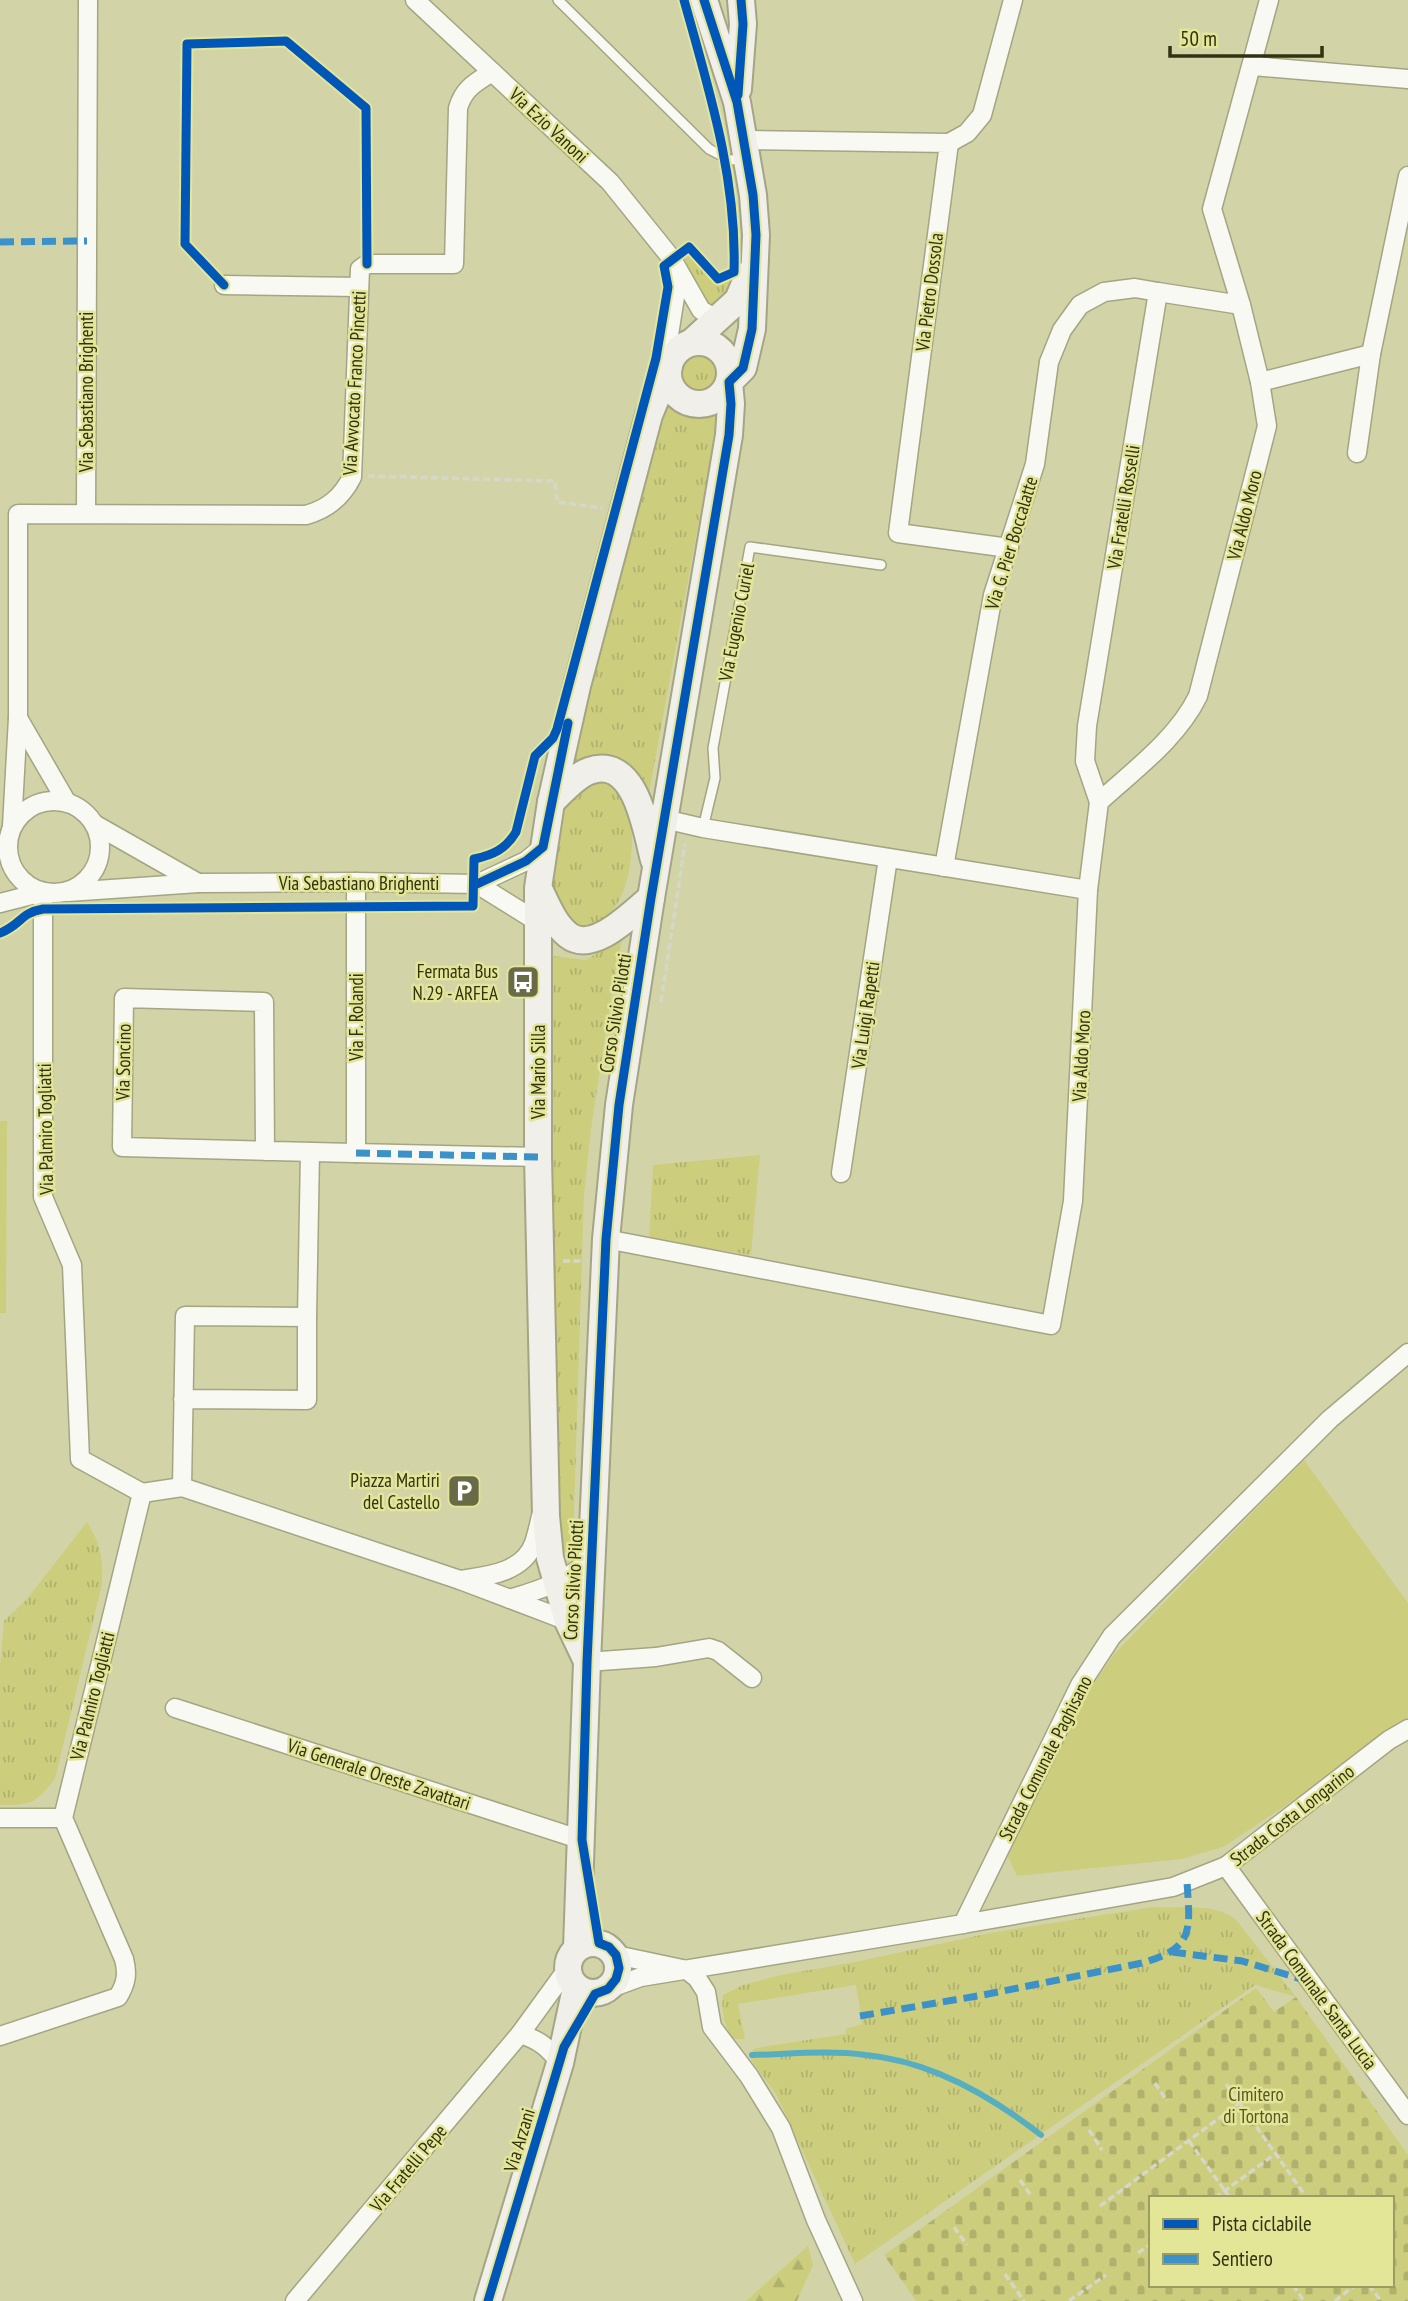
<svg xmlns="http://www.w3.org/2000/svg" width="1408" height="2301" font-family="'PT Sans Narrow',sans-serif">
  <defs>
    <pattern id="grass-tufts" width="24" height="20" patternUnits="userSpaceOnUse" patternTransform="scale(1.75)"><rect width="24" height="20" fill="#ccce7e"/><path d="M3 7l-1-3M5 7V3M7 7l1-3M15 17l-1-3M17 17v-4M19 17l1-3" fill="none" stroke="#b0b16c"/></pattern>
    <pattern id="forest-firs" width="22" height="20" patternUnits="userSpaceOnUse" patternTransform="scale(1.75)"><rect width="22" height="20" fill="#ccce7e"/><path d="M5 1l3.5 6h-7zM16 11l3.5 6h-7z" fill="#b0b16c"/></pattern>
    <pattern id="cemetery-stones" width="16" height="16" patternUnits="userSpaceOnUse" patternTransform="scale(1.75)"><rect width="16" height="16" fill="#ccce7e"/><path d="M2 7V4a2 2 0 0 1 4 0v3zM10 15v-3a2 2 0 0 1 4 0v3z" fill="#b0b16c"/></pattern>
  </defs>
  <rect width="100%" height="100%" fill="#d2d4a8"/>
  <g fill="url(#grass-tufts)">
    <path d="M686,253L712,281L720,284L734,275C730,291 727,300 712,308L705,302L683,256Z"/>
    <circle cx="698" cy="371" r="22"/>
    <path d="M663,393C683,410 695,420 720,406L648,799L610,758C592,757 580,759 565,769Z"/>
    <path d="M598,778C604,781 612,784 617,788C631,798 632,827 632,843C631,871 624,914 593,924C586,927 580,929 573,924C559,913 553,887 551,870C549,856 560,810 568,799C574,790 589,784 598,778Z"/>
    <polygon points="624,930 615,972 591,1129 584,1195 573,1544 557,1559 548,963 554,956 585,960 609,947"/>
    <polygon points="760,1155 751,1255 649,1239 653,1165"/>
    <path d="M87,1522C101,1545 103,1556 102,1584L55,1779C34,1804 33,1805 0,1805V1666L4,1621L26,1600Z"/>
    <path d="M1153,1907C1179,1909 1217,1902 1237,1921L1296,1997L1255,1985L855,2264L776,2094L751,2060L753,2049L756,2048L846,2034V2029L862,2024L856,1985L738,2004L745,2039H732C724,2024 721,2011 723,1995L743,1985L781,1975L855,1962L990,1933Z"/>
  </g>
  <polygon fill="url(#forest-firs)" points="808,2246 813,2265 797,2301 746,2301"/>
  <path fill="url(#cemetery-stones)" fill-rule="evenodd" d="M1256,1988L1274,2012L1296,1997L1408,2155V2301H916L884,2255ZM1151,2198H1392V2285H1151Z"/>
  <g fill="#ccce7e">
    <polygon points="0,1121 7,1121 6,1313 0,1313"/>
    <polygon points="1304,1460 1408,1603 1408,1720 1293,1801 1223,1847 1182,1859 1017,1876 1008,1857 1010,1849 1092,1686 1115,1653"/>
  </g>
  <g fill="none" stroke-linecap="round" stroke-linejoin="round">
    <path stroke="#57aec1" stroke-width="6" d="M752,2055C789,2054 829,2050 866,2055C929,2061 991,2096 1041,2135"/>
    <defs>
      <g id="lane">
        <polyline points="558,0 709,149 730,160 746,159"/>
        <polyline points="703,828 715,778 713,748 750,547 881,565"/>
      </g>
      <g id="street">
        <polyline points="415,0 610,182 672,259 701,310 711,316 721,317"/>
        <polyline points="1253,66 1408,79"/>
        <polyline points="744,140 949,143 898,533 1009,548"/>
        <polyline points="949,143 967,133 982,115 1013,0"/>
        <polyline points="224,285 359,287"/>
        <polyline points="669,366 667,347 675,297 673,266"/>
        <polyline points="1260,382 1371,354 1408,176"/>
        <polyline points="1357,453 1371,354"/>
        <polyline points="86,514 88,0"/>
        <polyline points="18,718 66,801"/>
        <circle cx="54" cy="847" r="46"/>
        <polyline points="1099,802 1085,761 1087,726 1158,292 1241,305"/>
        <polyline points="655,814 664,819 703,828 1088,890"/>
        <polyline points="96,825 198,883"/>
        <path d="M12,826L18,718V514L306,515C328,509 342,497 352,477L360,269L367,264H454L458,108C464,88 475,83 492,72"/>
        <polyline points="944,867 993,595 1035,464 1049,362 1062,330 1080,305 1104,292 1135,288 1158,292"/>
        <polyline points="356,882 356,1153"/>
        <polyline points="477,884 538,922"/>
        <polyline points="68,892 198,883 356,882 477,884 526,861 543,847"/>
        <path d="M0,903L43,892V1197L72,1265L80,1459L142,1493L63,1818L124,1959C128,1974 126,1984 118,1997L0,2036"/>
        <path d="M265,1151L264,1002L124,998L122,1147C261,1151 399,1154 538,1157"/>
        <polyline points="841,1173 888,858"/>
        <path d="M606,1239L1051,1325L1073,1201L1088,890L1099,802C1134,770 1177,739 1198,696L1267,426L1260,382L1241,305L1212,209L1269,0"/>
        <polyline points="307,1317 310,1152"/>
        <polyline points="182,1487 185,1316 307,1317 307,1400 183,1399"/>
        <polyline points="142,1493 182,1487 460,1580 568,1621"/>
        <path d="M460,1580C487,1576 523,1573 534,1543C537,1534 539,1525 541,1516"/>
        <path d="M510,1599C544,1588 564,1583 591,1559"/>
        <polyline points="587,1662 656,1657 709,1648 718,1651 752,1678"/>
        <polyline points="175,1708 582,1840"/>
        <polyline points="0,1818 63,1818"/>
        <polyline points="1226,1866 1408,2115"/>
        <polyline points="963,1924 1173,1887 1226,1866 1389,1740 1408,1729"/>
        <polyline points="616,1955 687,1970 697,1978 706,1992 712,2027 749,2076 781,2128 816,2220 853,2301"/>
        <polyline points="608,1989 641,1977 963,1924 1080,1685 1112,1636 1330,1419 1408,1353"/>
        <path d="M520,2034C539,2040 548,2047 560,2063"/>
        <polyline points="295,2301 520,2034 568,1968"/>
      </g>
      <g id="secondary">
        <polyline points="738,89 743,24 741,0"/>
        <circle cx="699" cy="373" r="31"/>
        <polyline points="692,342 738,300 749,274"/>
        <path d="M551,802C562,792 575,776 589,771C636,754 646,830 654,860"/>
        <path d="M539,889C547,905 554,924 568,935C593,955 632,913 651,898"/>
        <polyline points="585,1657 568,1621 550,1558 546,1516 538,1157 538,888 551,802 577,686 649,415 669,366"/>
        <circle cx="593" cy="1968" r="25"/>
        <polyline points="577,1948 587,1662 606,1239 619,1105 651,898 729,435 731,404 729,382 743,368 752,329 756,235 753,195 737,102 704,0"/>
        <polyline points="488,2301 560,2063 576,1988"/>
      </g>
    </defs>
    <use href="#lane" stroke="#a4a583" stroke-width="12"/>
    <use href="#street" stroke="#a4a583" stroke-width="21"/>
    <use href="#secondary" stroke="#a4a583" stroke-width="30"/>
    <g stroke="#d5d7c7" stroke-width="3.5" stroke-dasharray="7 3.5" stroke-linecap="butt">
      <polyline points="368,476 555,481 557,502 603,508"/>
      <polyline points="661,1002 685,844"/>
      <polyline points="563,1261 584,1261"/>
      <polyline points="1155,2083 1167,2101"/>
      <polyline points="1226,2084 1307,2198"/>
      <polyline points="1089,2130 1102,2150"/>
      <polyline points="1189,2141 1230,2198"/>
      <polyline points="1020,2180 1032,2197"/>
      <polyline points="1215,2198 1275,2154"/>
      <polyline points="1100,2206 1256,2091"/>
      <polyline points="954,2227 967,2245"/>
      <polyline points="1138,2253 1151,2244"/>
      <polyline points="1005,2274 1024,2301"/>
      <polyline points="1293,2285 1304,2301"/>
      <polyline points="1369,2285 1381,2301"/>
      <polyline points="1217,2287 1220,2285"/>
      <polyline points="1069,2301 1106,2275"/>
      <polyline points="1335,2301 1355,2285"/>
    </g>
    <use href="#lane" stroke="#f8f9f2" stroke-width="9"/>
    <use href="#street" stroke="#f8f9f2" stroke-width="18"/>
    <use href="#secondary" stroke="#f1efe9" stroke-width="26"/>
    <g stroke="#3c91c8" stroke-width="7" stroke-dasharray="14 7" stroke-linecap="butt">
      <polyline points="0,242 87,241"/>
      <polyline points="356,1153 538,1157"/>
      <polyline points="1172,1952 1242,1961 1311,1982"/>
      <path d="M860,2016L983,1995L1142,1963C1195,1948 1190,1930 1187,1882"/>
    </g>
    <defs>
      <g id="cycleway">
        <polyline points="738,95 743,24 741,0"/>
        <polyline points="224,285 185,244 187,44 286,41 366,108 367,264"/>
        <polyline points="477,884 526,861 543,847 568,723"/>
        <path d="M0,933C21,925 20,913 43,909L473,906L474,859C493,855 506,849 516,832L535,756L553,738L557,729L656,358L668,287L664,266L689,247L718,279L734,272C737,178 709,90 684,0"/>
        <polyline points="488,2301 564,2047 595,1994 608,1989 616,1979 619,1968 616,1955 609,1947 599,1943 582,1840 587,1662 606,1239 619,1105 651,898 729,435 731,404 729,382 743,368 752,329 756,235 753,195 737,102 704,0"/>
      </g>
    </defs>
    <use href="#cycleway" stroke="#e3e597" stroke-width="13"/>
    <use href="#cycleway" stroke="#0057b8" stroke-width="9"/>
  </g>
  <defs>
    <symbol id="bus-square" viewBox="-11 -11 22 22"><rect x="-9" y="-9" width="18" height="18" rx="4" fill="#696b46" stroke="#e3e597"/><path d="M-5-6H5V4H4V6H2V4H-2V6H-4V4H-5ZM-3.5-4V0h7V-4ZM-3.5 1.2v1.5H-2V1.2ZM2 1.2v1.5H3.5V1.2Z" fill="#fff"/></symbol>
    <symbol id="parking-square" viewBox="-11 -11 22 22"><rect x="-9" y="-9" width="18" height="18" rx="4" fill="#696b46" stroke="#e3e597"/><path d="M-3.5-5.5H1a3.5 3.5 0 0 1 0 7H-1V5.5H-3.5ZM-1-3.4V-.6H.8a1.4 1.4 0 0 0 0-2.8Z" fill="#fff"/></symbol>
  </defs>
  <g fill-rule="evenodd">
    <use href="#bus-square" x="504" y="963" width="38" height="38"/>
    <use href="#parking-square" x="445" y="1472" width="38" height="38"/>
  </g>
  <g text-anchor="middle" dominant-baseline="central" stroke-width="5" stroke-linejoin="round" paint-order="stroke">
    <g font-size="19" fill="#313212" stroke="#e3e597">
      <text transform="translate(549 125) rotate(43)">Via Ezio Vanoni</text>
      <text transform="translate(929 292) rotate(-83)">Via Pietro Dossola</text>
      <text transform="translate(354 383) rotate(-87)">Via Avvocato Franco Pincetti</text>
      <text transform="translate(86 392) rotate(-90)">Via Sebastiano Brighenti</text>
      <text transform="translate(1123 507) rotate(-81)">Via Fratelli Rosselli</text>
      <text transform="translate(1244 515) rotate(-76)">Via Aldo Moro</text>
      <text transform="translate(1011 543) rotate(-73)">Via G. Pier Boccalatte</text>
      <text transform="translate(736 622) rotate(-79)">Via Eugenio Curiel</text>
      <text x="359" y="883">Via Sebastiano Brighenti</text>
      <text transform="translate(615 1013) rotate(-81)">Corso Silvio Pilotti</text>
      <text transform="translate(865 1015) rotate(-82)">Via Luigi Rapetti</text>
      <text transform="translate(356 1017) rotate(-90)">Via F. Rolandi</text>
      <text transform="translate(1081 1056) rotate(-87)">Via Aldo Moro</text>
      <text transform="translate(123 1062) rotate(-89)">Via Soncino</text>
      <text transform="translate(538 1072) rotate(-90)">Via Mario Silla</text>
      <text transform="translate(45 1129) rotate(-91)">Via Palmiro Togliatti</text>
      <text transform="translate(573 1580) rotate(-87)">Corso Silvio Pilotti</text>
      <text transform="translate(92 1696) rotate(-76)">Via Palmiro Togliatti</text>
      <text transform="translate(1045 1758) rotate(-63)">Strada Comunale Paghisano</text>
      <text transform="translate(379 1774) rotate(18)">Via Generale Oreste Zavattari</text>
      <text transform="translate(1292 1815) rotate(-38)">Strada Costa Longarino</text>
      <text transform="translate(1317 1990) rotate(54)">Strada Comunale Santa Lucia</text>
      <text transform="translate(519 2140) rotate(-73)">Via Arzani</text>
      <text transform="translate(408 2168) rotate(-50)">Via Fratelli Pepe</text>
    </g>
    <g font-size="19" fill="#313212" stroke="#e3e597" text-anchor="end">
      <text x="498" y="971">Fermata Bus<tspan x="498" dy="22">N.29 - ARFEA</tspan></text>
      <text x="440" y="1480">Piazza Martiri<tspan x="440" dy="22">del Castello</tspan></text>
    </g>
    <g font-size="19" fill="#575724" stroke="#e3e597">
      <text x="1256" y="2094">Cimitero<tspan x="1256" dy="22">di Tortona</tspan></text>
    </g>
  </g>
  <rect x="1149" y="2196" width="245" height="91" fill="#e3e597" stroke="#9c9d62" stroke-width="2"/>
  <rect x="1163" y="2219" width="35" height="10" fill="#0057b8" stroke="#9c9d62" stroke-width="2"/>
  <text x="1212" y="2231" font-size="21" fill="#313212">Pista ciclabile</text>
  <rect x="1163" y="2254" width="35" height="10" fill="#3c91c8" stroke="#9c9d62" stroke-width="2"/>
  <text x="1212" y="2266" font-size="21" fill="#313212">Sentiero</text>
  <path d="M1170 46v10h152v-10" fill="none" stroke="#313212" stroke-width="3.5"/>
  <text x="1180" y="46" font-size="21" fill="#313212" stroke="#e3e597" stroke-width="5" paint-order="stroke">50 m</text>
</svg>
